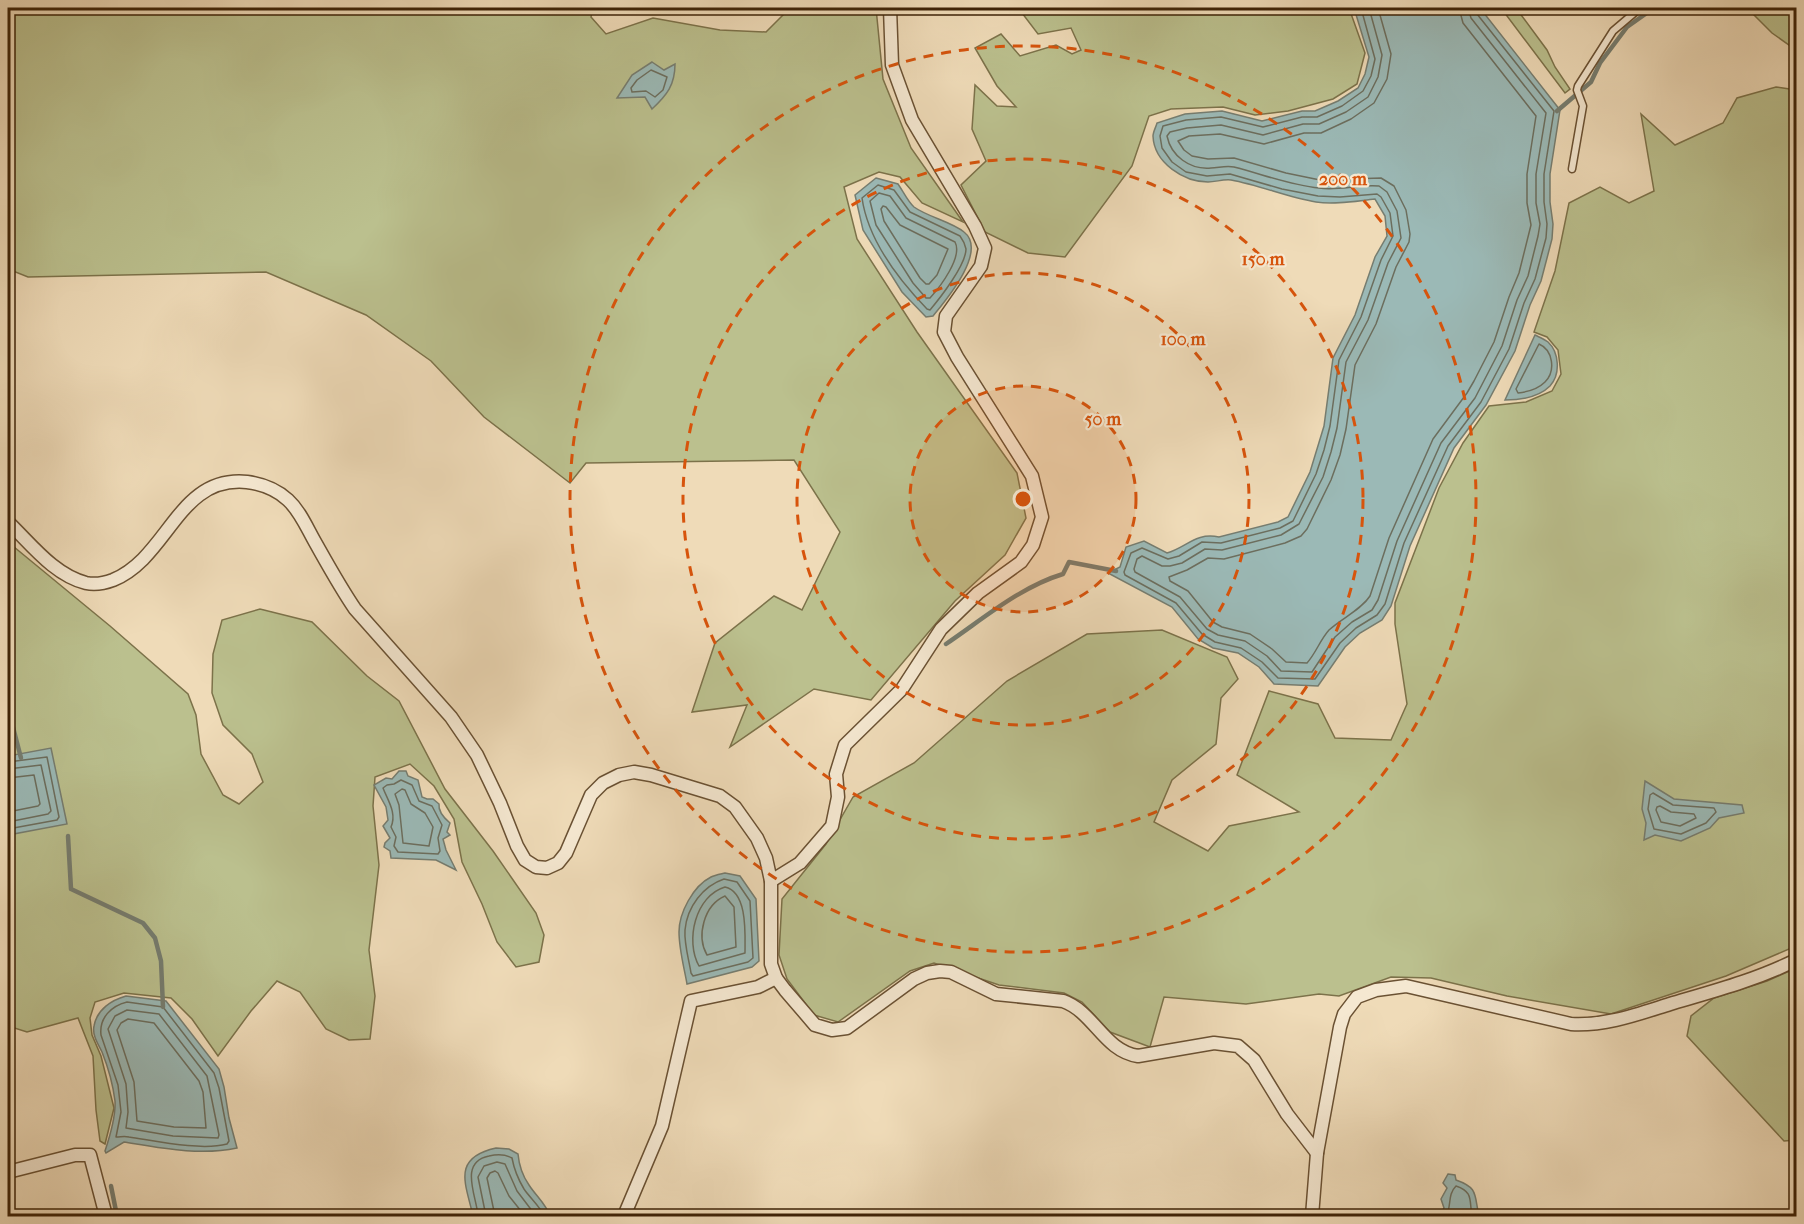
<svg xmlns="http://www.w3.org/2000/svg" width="1804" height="1224" font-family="'IM FELL French Canon',serif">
  <rect width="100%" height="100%" fill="#efdbb8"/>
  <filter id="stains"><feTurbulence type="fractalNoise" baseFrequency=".00333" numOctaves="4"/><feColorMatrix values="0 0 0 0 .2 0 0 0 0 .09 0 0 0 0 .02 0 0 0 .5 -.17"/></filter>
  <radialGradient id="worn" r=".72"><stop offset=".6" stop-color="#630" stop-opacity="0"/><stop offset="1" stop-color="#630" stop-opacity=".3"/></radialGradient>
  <g fill="#bbc08e" stroke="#7c724a" stroke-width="1.5">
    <polygon points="8,8 593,8 591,17 606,34 653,18 720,30 766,32 790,8 876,8 883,79 911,148 963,222 922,203 900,177 879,172 844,187 857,239 917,332 1017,473 1026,518 1005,555 955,601 871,700 814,689 730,747 747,705 692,712 715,643 774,596 802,610 840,532 794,460 586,463 570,483 484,417 431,361 366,315 266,272 28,277 8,269"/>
    <polygon points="1022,8 1349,8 1365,53 1357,84 1333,99 1288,111 1255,115 1223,107 1171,109 1149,116 1132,166 1065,257 1028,253 985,232 961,185 986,161 972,129 975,85 997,106 1016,107 997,86 975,48 1001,34 1020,56 1056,45 1072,54 1081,50 1071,28 1038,34 1022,13"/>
    <polygon points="1501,8 1516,8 1547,50 1555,67 1570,89 1565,93"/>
    <polygon points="1747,8 1796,8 1796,50 1772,33"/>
    <polygon points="1776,87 1796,90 1796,946 1726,976 1611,1014 1507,996 1431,978 1391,977 1339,996 1319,994 1246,1004 1164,997 1150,1047 1110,1032 1082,1002 1064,993 999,985 934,963 910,971 838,1022 814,1015 787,979 779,955 782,899 826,844 853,797 914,763 1007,681 1087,634 1162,630 1227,657 1238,679 1221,698 1216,744 1172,780 1154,822 1208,851 1229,826 1299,812 1237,775 1269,691 1318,704 1335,738 1391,740 1407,704 1395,624 1395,603 1439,488 1463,443 1489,406 1526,402 1552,391 1561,374 1558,350 1547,337 1534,332 1555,271 1569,203 1600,187 1629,203 1654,191 1641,114 1675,145 1723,123 1737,98"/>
    <polygon points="8,542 110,626 188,694 196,715 201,754 223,795 239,804 263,782 252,754 223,725 212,693 213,654 222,620 260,609 312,622 367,676 399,701 445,789 493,851 536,913 544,935 539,962 516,967 497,942 482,904 462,862 454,819 434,786 410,764 375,777 373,806 379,865 369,950 375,996 370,1039 349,1040 326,1029 300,992 277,981 251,1011 218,1056 192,1019 171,998 124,993 95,1002 90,1018 92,1035 101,1056 114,1108 105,1144 100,1141 96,1110 93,1056 78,1018 27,1032 8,1026"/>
    <polygon points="1796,968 1796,1140 1784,1141 1687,1036 1691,1016 1714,998 1767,981"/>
  </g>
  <g fill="#9bb9b6" stroke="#767d70" stroke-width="1.5">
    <path d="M1354,8H1480L1560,110L1550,174V202L1553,224L1552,239L1541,281L1530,305L1515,351L1486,405L1454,448L1410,546L1391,606L1382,620L1360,633L1345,647L1318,686L1274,684L1259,667L1238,653L1213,648L1198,639L1172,607L1108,573L1120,567L1126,547L1144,541L1167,553C1187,547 1196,532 1219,537L1278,522L1288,517L1310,472L1324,426L1333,358L1355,315L1375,257L1387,236L1385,216L1375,199C1356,201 1335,205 1316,202C1287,197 1259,185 1231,180C1223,179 1216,182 1208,182C1184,182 1154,163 1153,136C1153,132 1156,127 1157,123L1185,114L1222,111L1262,121L1302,111H1315L1338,101L1358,88L1365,74L1369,57Z"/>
    <path d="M652,62L664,70L675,64C675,85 667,95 652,109L645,97L617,98L632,75Z"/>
    <path d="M876,178L898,184C903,191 908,202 914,207C928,217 952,222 964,232C988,251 946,300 933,316L926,317L902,292L863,230L855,195Z"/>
    <path d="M1535,335C1539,337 1544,339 1548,342C1559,352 1561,374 1550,386C1538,398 1520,400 1505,400Z"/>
    <polygon points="51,748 67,824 8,835 8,756"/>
    <path d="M399,771H406L408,776L418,780L422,797L427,799H433L439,804C438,812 444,818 450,823L447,832L450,835L443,839L446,850L456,870L436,860L391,858L390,851L384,847L385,843L390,838L383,826L388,820L386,807L374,785L386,778L392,779Z"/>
    <polygon points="1645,781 1674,799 1742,805 1744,813 1719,818 1710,828 1681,841 1655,835 1644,840 1646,823 1642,809"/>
    <path d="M725,873L740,876L756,899L759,961L752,967L687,984C684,967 679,949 679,932C679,913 693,886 711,877C715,875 721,874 725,873Z"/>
    <path d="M126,996L166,1001L219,1069L224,1087L229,1118L237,1148C200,1156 161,1148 124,1142L106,1153L105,1151C110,1136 116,1117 115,1101C113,1085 108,1067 102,1052C98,1044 92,1035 94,1026C97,1009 112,1000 126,996Z"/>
    <path d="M496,1148L509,1149L518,1154C519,1165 522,1175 529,1185C536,1196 546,1204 550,1216H473C466,1184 451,1158 496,1148Z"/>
    <path d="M1448,1174L1455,1175L1456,1180C1479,1188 1474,1195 1479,1216H1439L1444,1208L1441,1199L1447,1188L1443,1183Z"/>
  </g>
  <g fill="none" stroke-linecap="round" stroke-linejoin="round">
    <g stroke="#6c6e5e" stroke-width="1.5">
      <polyline points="1361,8 1375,59 1371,76 1363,91 1342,106 1317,117 1302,117 1263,127 1221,117 1186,120 1163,126 1160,136 1162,148 1172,162 1186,172 1207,176 1230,174 1282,189 1318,196 1340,197 1377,194 1381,197 1390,213 1393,236 1381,260 1361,317 1339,360 1330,426 1324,450 1316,474 1293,521 1280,528 1221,543 1202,542 1179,556 1168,559 1142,548 1131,553 1124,572 1125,575 1176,603 1202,634 1215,642 1241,648 1262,662 1278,678 1315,679 1340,643 1356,628 1377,615 1385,604 1404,543 1448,446 1481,402 1509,349 1524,303 1535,279 1546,238 1547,224 1544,202 1544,174 1554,111 1477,14 1476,8"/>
      <path d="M1369,8L1382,55L1378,77L1368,97L1346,112L1319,124H1303L1263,135L1221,125L1187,128L1170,132L1167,136C1171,156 1190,170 1211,168C1218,168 1226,165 1234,167C1262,174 1289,185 1319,188C1339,191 1359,184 1379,186L1387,192L1397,211L1401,238L1388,263L1368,320L1346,362L1337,428L1331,452L1323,477L1299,524L1281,535L1222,550L1205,549L1182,563L1170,566H1162L1142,556L1137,559L1134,569L1135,572L1180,597L1207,629L1218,635L1245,641L1267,656L1281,671L1312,672L1335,637L1352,622L1372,610L1378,600L1397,541L1441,443L1475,398L1502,346L1517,300L1528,276L1538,236L1540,224L1536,203V174L1546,113L1471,18L1468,8"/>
      <path d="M1378,8L1391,54L1387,79L1374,103L1351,119L1321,133H1304L1264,144L1220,134L1189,136L1178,141L1184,150L1192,156L1208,159L1234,158L1286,173L1320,180L1381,178L1394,186L1406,210L1410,234L1409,242L1396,267L1376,324L1355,365L1346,429L1340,455L1331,480L1307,529L1301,536L1285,543L1224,559L1208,558L1187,570L1169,577L1170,581L1188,591L1213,622L1222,627L1250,634L1272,649L1286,662L1307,663C1316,653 1320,640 1329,630C1342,618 1361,610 1370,596L1389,538L1433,439L1467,393L1474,381L1494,342L1509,297L1519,273L1531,225L1527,203V174L1536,116L1463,23L1459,8"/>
      <polygon points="651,70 667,77 663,90 655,97 646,91 632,92 631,88 637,80"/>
      <path d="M878,185L894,190L910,212L960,236C963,240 965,244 966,249C966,265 940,298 930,310L927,309C898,279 868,240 862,198Z"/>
      <path d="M879,193L890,196L906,218L955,242C963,257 940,287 930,298H926L913,283L876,225L870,201Z"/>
      <polygon points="883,206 886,207 900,225 948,249 937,275 929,284 926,284 920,278 884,221 881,209"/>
      <path d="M1539,344C1553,350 1556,371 1545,382C1538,389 1527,392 1518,393L1516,389Z"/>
      <polyline points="8,762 47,757 59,817 57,820 8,829"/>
      <polyline points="8,769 41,765 51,811 48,814 8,822"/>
      <polyline points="8,778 34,775 40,804 38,806 8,812"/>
      <path d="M401,780L412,785L419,801L432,806L442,825L438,838L440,851L438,854L398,852L394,846L396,837L391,827C397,813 388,801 383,788L387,785L394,784Z"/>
      <polygon points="402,789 405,790 411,804 425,813 433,827 429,846 403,843 399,805 395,794"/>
      <polygon points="1653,793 1673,805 1714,808 1716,812 1706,823 1681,834 1654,829 1648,809 1650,795"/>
      <polygon points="1657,807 1660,806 1671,812 1694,814 1696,818 1680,826 1661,822 1656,810"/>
      <path d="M724,879L737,882L750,901L753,958L748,962L693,976L691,973C689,960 684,944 685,930C687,907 703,886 724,879Z"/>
      <path d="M725,887C748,892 745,935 745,953L699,966C685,941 695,896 725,887Z"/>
      <path d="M725,896L734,907L736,947L707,955C696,936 704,905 725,896Z"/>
      <path d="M127,1002L163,1007L214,1073L219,1088L229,1141L227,1144C201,1151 156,1141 129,1137C124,1136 121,1137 116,1137L121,1112L118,1085L101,1035C99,1018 111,1006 127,1002Z"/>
      <polygon points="127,1010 159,1014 207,1076 219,1135 218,1138 173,1136 126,1128 128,1112 126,1084 108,1029 115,1016"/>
      <polygon points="128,1019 154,1023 199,1081 203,1092 206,1128 174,1127 137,1121 134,1082 117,1030 121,1023"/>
      <path d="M478,1216C477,1197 458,1162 489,1156C497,1154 505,1154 512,1158C514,1169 518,1179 524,1189C530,1198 540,1206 544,1216"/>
      <polyline points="486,1216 478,1177 484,1166 497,1162 505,1164 517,1191 536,1216"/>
      <polyline points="495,1216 487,1178 490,1173 495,1171 498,1173 509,1196 525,1216"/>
      <path d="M1446,1216C1452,1206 1447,1195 1456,1186C1474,1192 1469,1201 1472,1216"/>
    </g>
    <g stroke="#767d70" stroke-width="4.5">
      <polyline points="1557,111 1591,82 1600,63 1627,27 1651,10"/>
      <path d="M946,644C983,619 1020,587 1063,574L1069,562L1116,571"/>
      <polyline points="8,708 21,758"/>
      <polyline points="68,836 71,889 143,923 155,938 161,961 163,1007"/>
      <polyline points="111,1186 117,1216"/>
    </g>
    <defs>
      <polyline id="lane" points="1572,169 1583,106 1577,90 1578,86 1613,31 1640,8"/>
      <g id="street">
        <path d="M8,522C31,544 54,575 86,583C95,585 105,583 113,580C169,557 178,475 247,482C262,484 276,489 288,500C300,511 307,528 315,542C328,565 340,587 355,609L451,717L477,755L500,803L517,846L525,860L536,867L547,868L558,863L566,853L591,795L603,783L619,775L634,772L651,775L720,796L735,807L757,838L766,858L771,881V964L776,978L785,990L815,1025L832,1030L847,1028L914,979L927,973L940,971L951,972L996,994L1063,1001C1094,1012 1104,1051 1138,1056L1214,1043L1238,1046L1254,1060L1287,1114L1317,1153"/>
        <polyline points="771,881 800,863 832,826 838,797 836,774 845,745 902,689 941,629 978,593 1021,562 1033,545 1042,517 1032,476 957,357 944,332 946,316 981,266 985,248 975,226 912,120 892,65 890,8"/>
        <polyline points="8,1172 75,1155 90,1155 106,1216"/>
        <polyline points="624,1216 662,1126 691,1001 758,987 776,978"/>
        <path d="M1312,1216L1317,1153L1340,1027L1344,1014L1357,997L1376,990L1406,986L1571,1024C1606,1026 1638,1014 1670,1004C1714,991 1756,980 1796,960"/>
      </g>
    </defs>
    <use href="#lane" stroke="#6a5133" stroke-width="9"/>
    <use href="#street" stroke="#6a5133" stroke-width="15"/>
    <use href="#lane" stroke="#f5e8d1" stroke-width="6"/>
    <use href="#street" stroke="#f5e8d1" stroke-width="12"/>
  </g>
  <circle cx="1023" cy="499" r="113" fill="#d7540c" fill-opacity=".12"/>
  <g fill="none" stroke="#d7540c" stroke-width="3" stroke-dasharray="10 8">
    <circle cx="1023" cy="499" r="113"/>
    <circle cx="1023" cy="499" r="226"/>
    <circle cx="1023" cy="499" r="340"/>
    <circle cx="1023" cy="499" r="453"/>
  </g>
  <circle cx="1023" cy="499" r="9" fill="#d7540c" stroke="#f5e8d1" stroke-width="3"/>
  <g font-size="18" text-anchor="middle" font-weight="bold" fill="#d7540c" stroke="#f5e8d1" stroke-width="4.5" stroke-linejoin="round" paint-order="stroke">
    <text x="1343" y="185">200 m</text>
    <text x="1263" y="265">150 m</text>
    <text x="1183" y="345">100 m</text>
    <text x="1103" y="425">50 m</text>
  </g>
  <rect width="1804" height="1224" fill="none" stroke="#efdbb8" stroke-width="30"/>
  <rect x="9" y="9" width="1786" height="1206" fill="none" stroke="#3e2307" stroke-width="3"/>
  <rect x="15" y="15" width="1774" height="1194" fill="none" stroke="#3e2307" stroke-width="1.5"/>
  <rect width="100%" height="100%" filter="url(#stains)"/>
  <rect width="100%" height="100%" fill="url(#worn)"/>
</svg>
